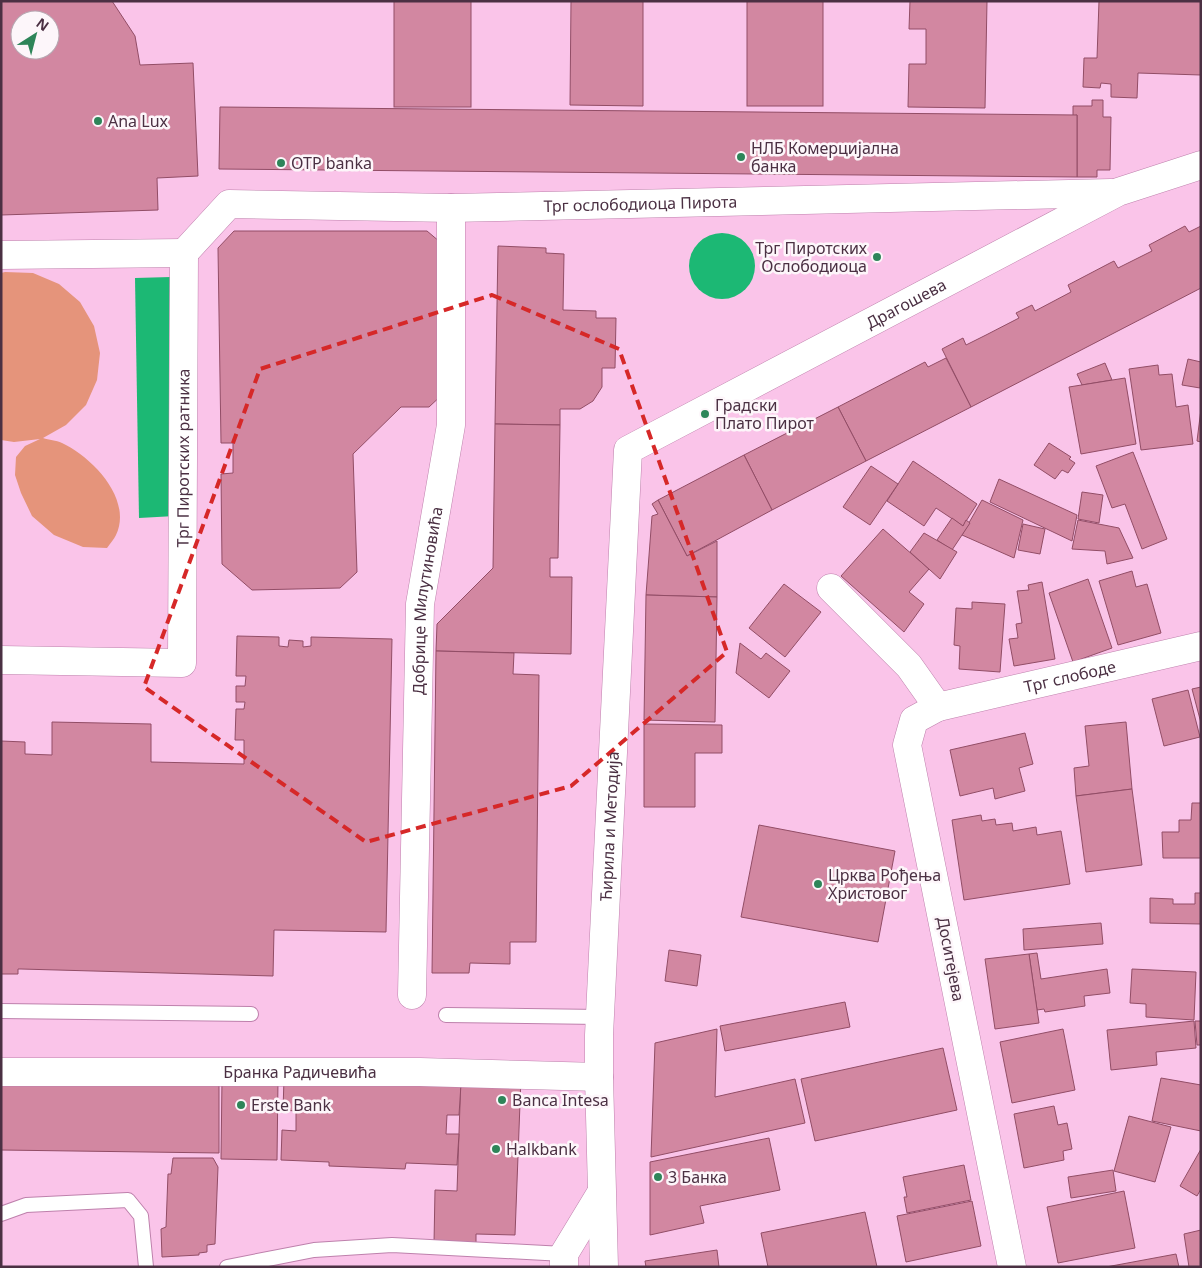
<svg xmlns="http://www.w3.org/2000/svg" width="1202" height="1268" font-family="'Noto Sans',sans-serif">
  <rect width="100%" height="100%" fill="#fac4e9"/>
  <path fill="#e5947b" d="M5,272L33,273L59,284L80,302L94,326L100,353L97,380L86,405L66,425L43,438C49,440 56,440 62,443C92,457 133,499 116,535C114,539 110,544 107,548L83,547L54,535L32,516L21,493L15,475L16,457L25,446L40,439L14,442L1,440V273Z"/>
  <g fill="#1cb874">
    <circle cx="722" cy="266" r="33"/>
    <polygon points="171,277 175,516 139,518 135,278"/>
  </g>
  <g fill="#d287a1" stroke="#924d66" fill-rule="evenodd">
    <path d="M1,1H112L135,36L140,65L193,63L198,176L157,178L158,210L1,215ZM20,20H50V50H20Z"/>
    <rect x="394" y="1" width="77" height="106"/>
    <polygon points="571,1 643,1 643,106 570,105"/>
    <rect x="747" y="1" width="76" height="105"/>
    <polygon points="910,1 987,1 985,108 908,107 909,64 926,64 926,29 909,29"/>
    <polygon points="1099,1 1201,1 1201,75 1138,73 1137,98 1111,97 1111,84 1101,83 1100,88 1083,87 1084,58 1097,58"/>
    <polygon points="1092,100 1103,100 1103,117 1111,117 1110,170 1097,170 1097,177 1077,177 1077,115 1073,116 1073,106 1092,106"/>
    <polygon points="220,107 1077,115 1077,177 219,169"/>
    <polygon points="1185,226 1189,232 1201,226 1201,288 971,407 942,349 963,338 966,345 986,335 1019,318 1016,313 1032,305 1035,311 1071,292 1068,285 1110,263 1114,261 1118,268 1152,251 1149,245"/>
    <polygon points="234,231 427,231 446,247 445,392 429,407 401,407 353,454 357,572 340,588 252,590 222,564 221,474 233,473 233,443 221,443 218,248"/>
    <polygon points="498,246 546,248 546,253 564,254 563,310 596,311 596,318 616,318 615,368 602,368 602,387 593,401 580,409 560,409 560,425 495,424"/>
    <polygon points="946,358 971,407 866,461 838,407 925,362 928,367"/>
    <polygon points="1188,359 1201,362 1200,388 1182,385"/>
    <polygon points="1105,363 1112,380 1082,385 1077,374"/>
    <polygon points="1158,365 1159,375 1172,374 1176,407 1188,405 1193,444 1141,450 1129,369"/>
    <polygon points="1125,378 1136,444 1081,454 1069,387"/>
    <polygon points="838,407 866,461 772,510 744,455"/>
    <polygon points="1201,409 1201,442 1197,441"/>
    <polygon points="495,424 560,425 558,558 550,558 550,577 572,577 571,654 436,651 437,624 493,568"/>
    <polygon points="1049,443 1071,457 1069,459 1075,463 1068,473 1062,470 1055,479 1034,465"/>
    <polygon points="1133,452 1167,539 1142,549 1125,504 1112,508 1096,466"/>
    <polygon points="744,455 772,510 687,556 658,500"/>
    <polygon points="913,461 977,504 963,526 936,508 924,526 887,501"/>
    <polygon points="871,466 898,484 870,525 843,507"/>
    <polygon points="999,479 1077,515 1072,541 990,502"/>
    <polygon points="1082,492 1103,495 1099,523 1078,519"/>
    <polygon points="658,500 687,556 717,541 717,597 646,595 652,516 658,514 652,504"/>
    <polygon points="982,500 1023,520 1014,558 962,535"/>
    <polygon points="952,518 963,526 966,520 970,523 952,550 937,540"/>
    <polygon points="1078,520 1119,528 1133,558 1107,564 1105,551 1072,549"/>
    <polygon points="1023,524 1045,529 1040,554 1018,550"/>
    <polygon points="883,529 929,569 909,592 924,604 904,632 841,576"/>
    <polygon points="924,533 957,552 940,579 910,552"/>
    <polygon points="1132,571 1136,587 1147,584 1161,633 1118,645 1099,581"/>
    <polygon points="1088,579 1112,648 1073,662 1049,593"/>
    <polygon points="1042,582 1055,659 1014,666 1009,639 1018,638 1016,624 1022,623 1017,591 1029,590 1028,585"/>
    <polygon points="784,584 821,612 785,657 749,628"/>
    <polygon points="646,595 717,597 715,722 644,720"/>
    <polygon points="972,602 1005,604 1000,672 959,669 960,646 954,645 956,608 972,609"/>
    <polygon points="237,636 279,637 279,646 288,647 289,640 303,641 303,647 311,646 311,637 392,639 386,932 274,930 273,976 21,969 18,969 18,974 1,974 1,741 25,742 25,754 52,755 52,722 151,724 151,762 244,764 244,740 235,740 236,709 244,709 245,702 236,702 236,686 245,686 246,676 236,676"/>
    <polygon points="740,643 761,659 766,653 790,671 769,698 736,673"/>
    <polygon points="436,651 514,653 513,674 539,675 536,942 510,942 510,964 470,963 469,973 432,973"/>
    <polygon points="1201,687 1201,723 1192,689"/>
    <polygon points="1188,690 1200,737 1164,746 1152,699"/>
    <polygon points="1126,722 1132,789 1076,796 1074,768 1089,766 1085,726"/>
    <polygon points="644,724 722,725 722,753 695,753 695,807 644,807"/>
    <polygon points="1025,733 1033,764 1019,768 1025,791 995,799 993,788 960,796 950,750"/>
    <polygon points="1132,789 1142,865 1086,872 1076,796"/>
    <polygon points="1192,803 1201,803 1201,858 1163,858 1162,832 1179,832 1179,820 1191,820"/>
    <polygon points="981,815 982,821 995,819 996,825 1012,823 1013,831 1036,827 1037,835 1061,831 1070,884 964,900 952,820"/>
    <polygon points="759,825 895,851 878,942 741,917"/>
    <polygon points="1195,893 1201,893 1201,924 1150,923 1150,898 1173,899 1173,904 1195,904"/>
    <polygon points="1101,923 1103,944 1024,950 1023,929"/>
    <polygon points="669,950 701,955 697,986 665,981"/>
    <polygon points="1037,953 1041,979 1107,969 1110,993 1084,996 1085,1006 1045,1012 1044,1009 1037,1010 1029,954"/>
    <polygon points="1029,954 1039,1023 995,1029 985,959"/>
    <polygon points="1132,969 1196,972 1194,1020 1146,1017 1146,1004 1130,1003"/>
    <polygon points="845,1002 850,1027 725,1051 720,1026"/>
    <polygon points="1194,1021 1196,1048 1156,1052 1157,1065 1111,1070 1107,1030"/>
    <polygon points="1195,1021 1201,1021 1201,1045 1197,1045"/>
    <polygon points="717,1029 715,1097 795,1079 805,1123 651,1157 655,1043"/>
    <polygon points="1063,1029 1075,1090 1012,1103 1000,1042"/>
    <polygon points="943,1048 957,1110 815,1141 801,1079"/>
    <polygon points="461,1075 521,1077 515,1235 476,1234 476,1244 434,1243 435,1190 457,1191"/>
    <polygon points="1,1078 219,1081 219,1153 1,1150"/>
    <polygon points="1161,1078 1201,1085 1201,1131 1152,1121"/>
    <polygon points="222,1079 278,1080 277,1160 221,1159"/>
    <polygon points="284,1079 461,1084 459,1115 447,1115 446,1134 459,1134 457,1165 406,1163 405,1169 329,1166 329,1162 281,1160 282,1130 296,1131 296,1111 283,1110"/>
    <polygon points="1054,1106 1058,1125 1067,1123 1072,1149 1063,1151 1064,1160 1024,1168 1014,1114"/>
    <polygon points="1129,1116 1171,1127 1155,1182 1114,1171"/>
    <polygon points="769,1138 780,1190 700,1206 704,1223 650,1235 650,1162"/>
    <polygon points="1201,1149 1201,1189 1197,1196 1180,1186"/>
    <polygon points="173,1158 213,1158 218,1167 215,1244 207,1245 207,1252 199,1253 199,1255 162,1257 161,1229 166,1227 168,1174 171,1174"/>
    <polygon points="964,1165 971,1200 907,1213 904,1197 907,1197 903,1177"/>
    <polygon points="1113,1170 1116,1191 1071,1198 1068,1177"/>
    <polygon points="1124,1191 1135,1248 1058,1263 1047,1207"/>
    <polygon points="972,1201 981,1246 906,1262 897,1216"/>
    <polygon points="865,1212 877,1267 768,1267 761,1233"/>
    <polygon points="1201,1230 1201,1267 1189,1267 1184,1234"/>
    <polygon points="717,1250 719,1267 646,1267 645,1261"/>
    <polygon points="1176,1254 1179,1267 1106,1267"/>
  </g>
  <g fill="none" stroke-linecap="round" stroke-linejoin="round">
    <defs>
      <g id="lane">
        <polyline points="1,1011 251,1014"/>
        <polyline points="446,1015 600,1017"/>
        <polyline points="1,1214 26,1205 128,1200 141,1216 146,1267"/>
        <polyline points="227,1267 314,1250 392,1245 564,1254"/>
      </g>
      <g id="street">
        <path id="s1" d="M184,253L229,204L451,208L1111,193"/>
        <polyline points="1,255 184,253"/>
        <polyline points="831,588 909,666 938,707"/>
        <path id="s2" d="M1,660L182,663L184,253"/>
        <path id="s3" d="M412,995L420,604L451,425V208"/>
        <path id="s4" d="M1,1072H420L599,1077"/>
        <polyline points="564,1267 564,1254 601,1193"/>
        <path id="s5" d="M604,1267L599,1077V1035L628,450L1118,192L1201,165"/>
        <path id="s6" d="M1012,1267C976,1093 943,919 907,745L914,720L938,707L1201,646"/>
      </g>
    </defs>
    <use href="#lane" stroke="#be80ac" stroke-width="16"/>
    <use href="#street" stroke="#be80ac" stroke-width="29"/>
    <use href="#lane" stroke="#fff" stroke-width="14"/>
    <use href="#street" stroke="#fff" stroke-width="28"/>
  </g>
  <path fill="none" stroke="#d62828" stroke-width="4" stroke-dasharray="10 6" stroke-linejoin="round" d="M492,295L619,349L727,652L571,786L366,842L144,687L260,369Z"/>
  <g fill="#2e8559" stroke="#fdf6fa" stroke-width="2">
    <circle cx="98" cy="121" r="5"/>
    <circle cx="741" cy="157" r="5"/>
    <circle cx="281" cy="163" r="5"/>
    <circle cx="877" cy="257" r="5"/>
    <circle cx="705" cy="414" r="5"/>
    <circle cx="818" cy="884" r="5"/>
    <circle cx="502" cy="1100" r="5"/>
    <circle cx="241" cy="1105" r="5"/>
    <circle cx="496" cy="1149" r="5"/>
    <circle cx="658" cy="1177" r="5"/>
  </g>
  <g text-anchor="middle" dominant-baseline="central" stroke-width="5" stroke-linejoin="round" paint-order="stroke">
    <g font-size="16" fill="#4b3043" stroke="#fdf6fa" text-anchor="start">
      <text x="108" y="121">Ana Lux</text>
      <text x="751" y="148">НЛБ Комерцијална<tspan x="751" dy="18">банка</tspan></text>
      <text x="291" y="163">OTP banka</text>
      <text x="867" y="248" text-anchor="end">Трг Пиротских<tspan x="867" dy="18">Ослободиоца</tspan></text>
      <text x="715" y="405">Градски<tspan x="715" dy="18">Плато Пирот</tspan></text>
      <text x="828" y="875">Црква Рођења<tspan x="828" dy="18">Христовог</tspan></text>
      <text x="512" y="1100">Banca Intesa</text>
      <text x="251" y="1105">Erste Bank</text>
      <text x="506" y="1149">Halkbank</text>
      <text x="668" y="1177">3 Банка</text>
    </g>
    <g font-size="16" fill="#4b3043" stroke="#fdf6fa">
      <text stroke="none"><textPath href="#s1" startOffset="478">Трг ослободиоца Пирота</textPath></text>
      <text stroke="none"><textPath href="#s5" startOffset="1132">Драгошева</textPath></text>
      <text stroke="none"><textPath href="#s2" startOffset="386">Трг Пиротских ратника</textPath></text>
      <text stroke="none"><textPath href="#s3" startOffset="395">Добрице Милутиновића</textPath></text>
      <text stroke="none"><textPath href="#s6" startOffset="721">Трг слободе</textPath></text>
      <text stroke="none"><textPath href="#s5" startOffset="441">Ћирила и Методија</textPath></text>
      <text transform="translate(951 959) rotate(79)">Доситејева</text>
      <text stroke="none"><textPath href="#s4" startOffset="299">Бранка Радичевића</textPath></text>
    </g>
  </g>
  <rect width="1202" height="1268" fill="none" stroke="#4b3043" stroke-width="5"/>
  <g transform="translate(35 35) rotate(36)"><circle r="24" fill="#fdf6fa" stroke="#b6a7b1"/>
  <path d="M0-4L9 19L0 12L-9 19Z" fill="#2e8559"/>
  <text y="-8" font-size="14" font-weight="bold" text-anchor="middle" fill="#4b3043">N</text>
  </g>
</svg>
